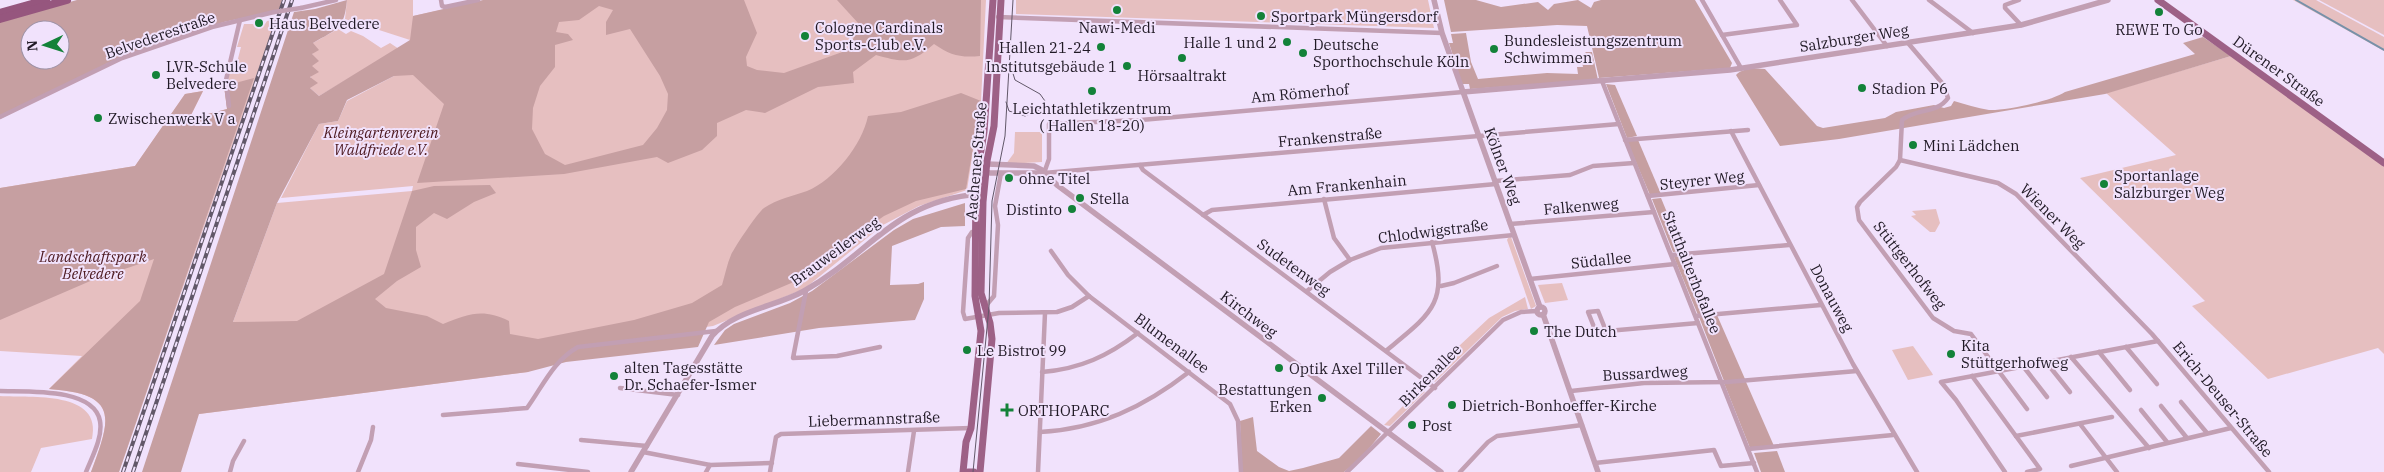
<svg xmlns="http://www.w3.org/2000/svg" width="2384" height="472" font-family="'IBM Plex Serif',serif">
  <rect width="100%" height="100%" fill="#f1e2fc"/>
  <g fill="#e6bfc0">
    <polygon points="347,0 413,0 413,16 487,0 986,0 981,101 967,190 919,206 883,225 804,289 713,326 579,345 536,364 528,372 199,414 277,203 412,191 413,186 281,198 319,124 338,121 347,101 394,76 410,40 345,19"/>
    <polygon points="1016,0 1428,0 1434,28 1016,14"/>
    <polygon points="2293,0 2316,0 2384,37 2384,51"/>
    <polygon points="2319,0 2384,0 2384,35"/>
    <path d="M276,19L119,472H91C111,418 120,394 49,389L82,356L0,351V188L135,166L185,94L203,91L189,119L227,109L224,86L227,85L230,71L235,70L241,47H237L244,24H265L267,21Z"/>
    <polygon points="338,29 346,34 351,31 363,36 381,48 390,43 399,49 319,96 310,88 313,43"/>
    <polygon points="2231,56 2384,166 2384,354 2378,348 2268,379 2192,306 2205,301 2080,178 2176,155 2106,93"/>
    <polygon points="1015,132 1042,132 1042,162 1006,164 1014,153"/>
    <polygon points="1936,209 1940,223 1935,232 1930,232 1911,216 1916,215 1912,211"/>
    <polygon points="1511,237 1536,306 1531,309 1507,240 1508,238"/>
    <polygon points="1562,283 1568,300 1545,303 1538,285"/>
    <polygon points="1525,297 1528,309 1515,311 1502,317 1435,382 1430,378 1459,346 1489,318"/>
    <polygon points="1913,346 1932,373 1933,375 1908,380 1892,350"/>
    <polygon points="1420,389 1425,392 1390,426 1384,425"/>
    <path d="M0,396C31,398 103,390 92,439L41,448L31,472H0Z"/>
  </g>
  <g fill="#c69fa1" fill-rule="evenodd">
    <path d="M77,0H282L279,10L224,22L106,64L0,119V21ZM30,30H60V60H30Z"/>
    <path d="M347,0C344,30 337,29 313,43L319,50L312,54L319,61L312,66L319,72L310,77L318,83L310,88L319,96L410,40L413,16L483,0H744L757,33L746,57L747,66L757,70L784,73L845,51C851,43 858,33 858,23L837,0H981L980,56C960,58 950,55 934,44C911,64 905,63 876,55L853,72L854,83L818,87L765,113L746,110L717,123V136L702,150L668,163L657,157L564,174L417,183L444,104L413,75L394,76L347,100L338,121L319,124L277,203L233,322L297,321L384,274L412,191L434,186L490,185L496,193L474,202L447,219L434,213L416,227V250L421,267L397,281L375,299L386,308L427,316L443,324C469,314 482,308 509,321L510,334L538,339L634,320L692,303L722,285C725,275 727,264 731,255C734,248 758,212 764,208C777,199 793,196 807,191C834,180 862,145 868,116L901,112L961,93L981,101L966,189L916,201L884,216L850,240L803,278L735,307L709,322L698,347L566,362L528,372L199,414L181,472H142L294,12L315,9ZM599,6L613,10L606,22V35L630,29L660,76L668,94L667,110L657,128L643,145L565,165L545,154L532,129L533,108L540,86L555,67V45L573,40L568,34L556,32L559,22L579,20Z"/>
    <polygon points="1444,0 1476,0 1501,7 1538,2 1548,10 1554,4 1578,0 1591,8 1594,2 1601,0 1695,0 1732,63 1730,68 1599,78 1587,26 1557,25 1451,32"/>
    <polygon points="1466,33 1471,62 1478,79 1547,73 1578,74 1577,67 1583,67 1581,57 1586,52 1592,52 1598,80 1470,89 1469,84 1462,84 1449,43 1453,43 1451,34"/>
    <path d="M2203,37L2231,56L2105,94L1839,139L1780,146L1736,75C1742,68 1756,68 1765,69L1817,126L1823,128L1885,118L1896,112L1934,105L1944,108L1951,106L1954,101C1965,104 1977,108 1989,110C2004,111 2052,101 2065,92L2195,54L2183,43Z"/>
    <path d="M254,78L119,472H91C111,418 120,394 49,389L140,301L154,259L95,279L0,320V188L135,166L185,94L203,91L189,119L227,109L224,86Z"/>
    <polygon points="1606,84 1615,85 1637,136 1627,138"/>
    <polygon points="1638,140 1661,194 1650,195 1627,141"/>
    <polygon points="1661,198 1683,251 1673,252 1652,199"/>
    <polygon points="965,203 965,226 941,227 892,246 890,285 918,284 924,282 924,299 915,320 819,328 714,345 725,330 734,324 790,303 812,291 894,230 913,219"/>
    <polygon points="1687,256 1711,313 1698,315 1674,257"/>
    <polygon points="1717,315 1745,379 1724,381 1699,317"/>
    <polygon points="1746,382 1774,446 1750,448 1724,383"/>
    <polygon points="1253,417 1257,451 1279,467 1289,471 1303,468 1339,458 1371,426 1381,434 1361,458 1344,472 1242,472 1240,421"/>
    <polygon points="1777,451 1785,472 1761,472 1754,453"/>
  </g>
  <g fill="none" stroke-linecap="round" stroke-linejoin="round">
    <polyline stroke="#7791a9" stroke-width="2" points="2296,0 2384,50"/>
    <g stroke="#c29fb3" stroke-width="4.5">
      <polyline points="441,0 442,6 445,7 478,0"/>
      <polyline points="1702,0 1741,68"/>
      <polyline points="1852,0 1887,46"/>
      <polyline points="1929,0 1973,33"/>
      <polyline points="2019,0 2005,5 2005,8 2021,25"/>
      <polyline points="301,8 336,0"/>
      <polyline points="998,17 1442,33"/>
      <polyline points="1722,35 1797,25 1780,0"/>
      <path d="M1908,43L1943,84L1948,98C1937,114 1916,108 1902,120L1900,160L1896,167L1860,202L1857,207L1859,220L1933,318L1954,331L1971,334L2027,409"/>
      <polyline points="1602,81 1757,472"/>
      <polyline points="1463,92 1141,120 1049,124 1049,159 1044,173 1619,124"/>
      <polyline points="229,106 226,80 240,20"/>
      <polyline points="0,117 122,58 212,27 274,12"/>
      <polyline points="1731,131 1853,364 1917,472"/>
      <polyline points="1625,140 1748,130"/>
      <polyline points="1900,160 1998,183 2016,194 2152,334 2269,472"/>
      <polyline points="1140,165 1143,170 1435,388"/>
      <polyline points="1495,181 1570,175 1593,166 1634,163"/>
      <polyline points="1648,196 1759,185"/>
      <polyline points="1324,199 1334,238 1350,260"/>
      <polyline points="1203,215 1212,210 1496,184"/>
      <polyline points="1510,224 1654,212"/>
      <polyline points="976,232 972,232 968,238 963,312 965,319 999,313 1057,312 1072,307 1089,296"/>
      <polyline points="1051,251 1068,275 1089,296 1230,404 1238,421 1241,472"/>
      <polyline points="1672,255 1789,245"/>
      <polyline points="1530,279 1675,264"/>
      <polyline points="1441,286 1454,283 1497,266"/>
      <polyline points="806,291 793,358 837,356 880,347"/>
      <polyline points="1307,291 1330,272 1350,260 1381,248 1514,235"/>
      <polyline points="984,308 994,296 998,225 995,206 1001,173"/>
      <polyline points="1696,316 1821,305"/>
      <polyline points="1606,331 1598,311 1588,312 1596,332 1698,323"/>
      <polyline points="2126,347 2157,384"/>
      <path d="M1387,350C1432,313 1449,303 1432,242"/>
      <polyline points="2099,352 2130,390"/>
      <polyline points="2071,357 2149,448"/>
      <polyline points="2046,362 2070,392"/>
      <polyline points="2023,366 2047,397"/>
      <path d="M1042,372C1080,369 1108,356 1138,333"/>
      <polyline points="1972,376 2040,469 2027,472"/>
      <polyline points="620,388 678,395"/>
      <path d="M0,391C25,392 94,387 100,421C103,437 92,457 86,472"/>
      <polyline points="1571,391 1644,383 1727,382 1857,371"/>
      <polyline points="2181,402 2207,433"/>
      <polyline points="2161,406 2187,438"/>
      <polyline points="2141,410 2167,442"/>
      <path d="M443,415L527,408C543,386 553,361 578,347L716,331"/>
      <polyline points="2080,424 2117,472"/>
      <path d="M1040,432C1098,429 1144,407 1189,372"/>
      <polyline points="2016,436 2112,417"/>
      <polyline points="581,440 647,446"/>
      <polyline points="1748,449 1893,435"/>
      <polyline points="643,452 710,465 772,463"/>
      <polyline points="1595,463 1714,450 1721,466 1754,463"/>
      <polyline points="518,464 588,472"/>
      <polyline points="2071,466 2231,428"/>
      <polyline points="230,472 233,461 244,441"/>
      <polyline points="358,472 371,440 373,427"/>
      <polyline points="706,472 710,465"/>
      <polyline points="770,472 776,437 781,434 971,428"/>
      <polyline points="908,472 914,431"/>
      <polyline points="1038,472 1045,313"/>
      <polyline points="1347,472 1503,320 1521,312 1537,311"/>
      <polyline points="1460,472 1488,442 1497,436 1582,425"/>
      <polyline points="2005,472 1956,400 1941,382 2158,341"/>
    </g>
    <g stroke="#c29fb3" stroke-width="5.5">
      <polyline points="1434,0 1442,33 1540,307"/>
      <polyline points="1463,92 1730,70 2021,25 2108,0"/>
      <polyline points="987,164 1034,166 1042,170 1057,185 1441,472"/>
      <polyline points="984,171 990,173 1044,173"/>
      <circle cx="1541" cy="311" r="4"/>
      <polyline points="1543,314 1598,472"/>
      <path d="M631,472L712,336C735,310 775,307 804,291C870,254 894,201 979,194"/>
    </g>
    <g stroke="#9d6186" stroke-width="7">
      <polyline points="2158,0 2384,163"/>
      <polyline points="963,472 966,442 971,428 981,331 975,296 976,180 984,132 993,0"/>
      <polyline points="968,472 974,472"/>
      <polyline points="980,472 992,339 990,323 981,293 983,202 987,161 994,126 1001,0"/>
    </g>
    <g stroke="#96567e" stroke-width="8">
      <polyline points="0,13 46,0"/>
      <polyline points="0,19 67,0"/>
    </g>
    <g stroke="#625869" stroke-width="1">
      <polyline points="1006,102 1009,111 1025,116 1042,109 1045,101 1040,94 1015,80 1011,67"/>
      <polyline points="973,472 989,307 992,201 1005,136 1013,0"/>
    </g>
    <defs>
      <g id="rail">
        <polyline points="123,472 284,0"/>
        <polyline points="133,472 292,0"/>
      </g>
    </defs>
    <use href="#rail" stroke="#625869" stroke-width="4"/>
    <use href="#rail" stroke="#f1e2fc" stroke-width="2" stroke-dasharray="5.5" stroke-linecap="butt"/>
    <polyline stroke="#c29fb3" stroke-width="4.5" points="274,12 301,8"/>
  </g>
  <g fill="#138239" stroke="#f1e2fc" stroke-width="2">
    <circle cx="1117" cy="10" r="5"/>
    <circle cx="2159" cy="12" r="5"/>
    <circle cx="1261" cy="16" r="5"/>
    <circle cx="259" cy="23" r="5"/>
    <circle cx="805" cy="36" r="5"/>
    <circle cx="1287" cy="42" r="5"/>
    <circle cx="1101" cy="47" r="5"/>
    <circle cx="1494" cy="49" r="5"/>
    <circle cx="1303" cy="53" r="5"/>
    <circle cx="1182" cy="58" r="5"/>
    <circle cx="1127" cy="66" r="5"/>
    <circle cx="156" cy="75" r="5"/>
    <circle cx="1862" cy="88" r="5"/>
    <circle cx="1092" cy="91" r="5"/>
    <circle cx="98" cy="118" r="5"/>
    <circle cx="1913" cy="145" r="5"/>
    <circle cx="1009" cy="178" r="5"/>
    <circle cx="2104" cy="184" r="5"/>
    <circle cx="1080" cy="198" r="5"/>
    <circle cx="1072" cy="209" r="5"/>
    <circle cx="1534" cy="331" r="5"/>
    <circle cx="967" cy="350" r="5"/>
    <circle cx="1951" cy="354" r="5"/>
    <circle cx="1279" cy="368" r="5"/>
    <circle cx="614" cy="376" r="5"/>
    <circle cx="1322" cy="398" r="5"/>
    <circle cx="1452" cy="405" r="5"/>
    <path d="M1004.5 402.5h5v5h5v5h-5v5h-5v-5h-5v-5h5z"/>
    <circle cx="1412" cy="425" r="5"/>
  </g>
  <g text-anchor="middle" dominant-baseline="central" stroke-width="4" stroke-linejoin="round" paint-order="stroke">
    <g font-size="15" fill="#201925" stroke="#f1e2fc" text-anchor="start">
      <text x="1271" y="16">Sportpark Müngersdorf</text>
      <text x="269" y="23">Haus Belvedere</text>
      <text x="815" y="27">Cologne Cardinals<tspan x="815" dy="17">Sports-Club e.V.</tspan></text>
      <text x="1117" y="27" text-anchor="middle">Nawi-Medi</text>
      <text x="2159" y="29" text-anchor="middle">REWE To Go</text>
      <text x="1504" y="40">Bundesleistungszentrum<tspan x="1504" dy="17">Schwimmen</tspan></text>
      <text x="1277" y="42" text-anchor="end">Halle 1 und 2</text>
      <text x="1313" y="44">Deutsche<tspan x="1313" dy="17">Sporthochschule Köln</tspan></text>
      <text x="1091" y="47" text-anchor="end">Hallen 21-24</text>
      <text x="166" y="66">LVR-Schule<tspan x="166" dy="17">Belvedere</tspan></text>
      <text x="1117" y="66" text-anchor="end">Institutsgebäude 1</text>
      <text x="1182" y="75" text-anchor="middle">Hörsaaltrakt</text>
      <text x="1872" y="88">Stadion P6</text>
      <text x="1092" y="108" text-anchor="middle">Leichtathletikzentrum<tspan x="1092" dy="17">( Hallen 18-20)</tspan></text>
      <text x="108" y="118">Zwischenwerk V a</text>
      <text x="1923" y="145">Mini Lädchen</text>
      <text x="2114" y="175">Sportanlage<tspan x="2114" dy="17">Salzburger Weg</tspan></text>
      <text x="1019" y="178">ohne Titel</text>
      <text x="1090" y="198">Stella</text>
      <text x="1062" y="209" text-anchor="end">Distinto</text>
      <text x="1544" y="331">The Dutch</text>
      <text x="1961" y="345">Kita<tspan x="1961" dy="17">Stüttgerhofweg</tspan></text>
      <text x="977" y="350">Le Bistrot 99</text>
      <text x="624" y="367">alten Tagesstätte<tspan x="624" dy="17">Dr. Schaefer-Ismer</tspan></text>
      <text x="1289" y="368">Optik Axel Tiller</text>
      <text x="1312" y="389" text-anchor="end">Bestattungen<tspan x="1312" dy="17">Erken</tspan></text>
      <text x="1462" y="405">Dietrich-Bonhoeffer-Kirche</text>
      <text x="1018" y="410">ORTHOPARC</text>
      <text x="1422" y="425">Post</text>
    </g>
    <g font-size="15" fill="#201925" stroke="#f1e2fc">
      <text transform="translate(160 35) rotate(-19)">Belvederestraße</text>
      <text transform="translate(1854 38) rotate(-9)">Salzburger Weg</text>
      <text transform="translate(2279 71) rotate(36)">Dürener Straße</text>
      <text transform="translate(1300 93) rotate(-5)">Am Römerhof</text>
      <text transform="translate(1330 137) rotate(-5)">Frankenstraße</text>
      <text transform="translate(976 161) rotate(-85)">Aachener Straße</text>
      <text transform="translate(1503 166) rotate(70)">Kölner Weg</text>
      <text transform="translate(1702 180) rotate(-6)">Steyrer Weg</text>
      <text transform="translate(1347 185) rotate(-5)">Am Frankenhain</text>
      <text transform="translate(1581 206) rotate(-5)">Falkenweg</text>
      <text transform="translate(2053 216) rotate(45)">Wiener Weg</text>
      <text transform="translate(1433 231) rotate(-7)">Chlodwigstraße</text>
      <text transform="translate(835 251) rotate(-36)">Brauweilerweg</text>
      <text transform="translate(1601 260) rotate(-6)">Südallee</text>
      <text transform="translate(1910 265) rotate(52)">Stüttgerhofweg</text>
      <text transform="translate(1294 267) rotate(36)">Sudetenweg</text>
      <text transform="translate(1692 272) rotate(68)">Statthalterhofallee</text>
      <text transform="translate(1832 298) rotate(62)">Donauweg</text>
      <text transform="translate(1249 314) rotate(37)">Kirchweg</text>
      <text transform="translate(1172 343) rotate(37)">Blumenallee</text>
      <text transform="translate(1645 373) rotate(-3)">Bussardweg</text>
      <text transform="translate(1430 375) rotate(-45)">Birkenallee</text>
      <text transform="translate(2223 399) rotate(50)">Erich-Deuser-Straße</text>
      <text transform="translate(874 419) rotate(-2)">Liebermannstraße</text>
    </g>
    <g font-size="15" font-style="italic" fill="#4d1a21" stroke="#f1e2fc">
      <text x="381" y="132">Kleingartenverein<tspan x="381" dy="17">Waldfriede e.V.</tspan></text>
      <text x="93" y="256">Landschaftspark<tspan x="93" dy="17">Belvedere</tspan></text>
    </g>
  </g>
  <g transform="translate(45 45) rotate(266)"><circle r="24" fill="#f1e2fc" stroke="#9d92a6"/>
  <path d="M0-4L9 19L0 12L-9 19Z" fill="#138239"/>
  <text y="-8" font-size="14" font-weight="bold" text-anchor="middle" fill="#201925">N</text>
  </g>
</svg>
